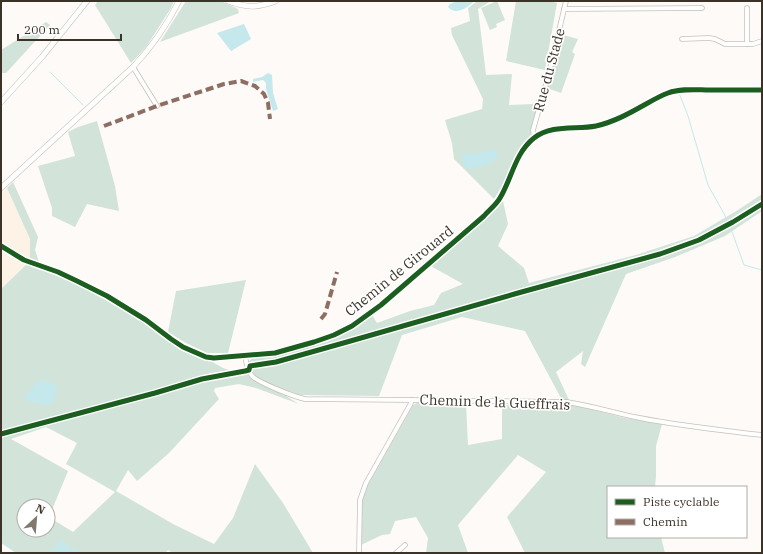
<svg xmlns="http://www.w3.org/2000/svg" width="763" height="554" font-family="'IBM Plex Serif',serif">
  <rect width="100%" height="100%" fill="#fdfaf7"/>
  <polygon fill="#fcf3e6" points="7,188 30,239 30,258 27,264 1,289 1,194"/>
  <g fill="#d2e3d9" fill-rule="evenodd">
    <polygon points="98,1 174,1 171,8 146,47 131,63 95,5"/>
    <polygon points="186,1 221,1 238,9 239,13 160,42"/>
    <polygon points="476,1 491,1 478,9 486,75 512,74 509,105 534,104 537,99 539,101 531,128 531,134 530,137 515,158 507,178 494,199 454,159 452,143 445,120 482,109 483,99 452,35 451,28 470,21 468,8 476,2"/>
    <polygon points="497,1 505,20 496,24 497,27 490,30 481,8"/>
    <polygon points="516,1 550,1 557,3 545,70 506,61"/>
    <polygon points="46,22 50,25 6,73 1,73 1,50"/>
    <polygon points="560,34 578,39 572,52 575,54 561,93 547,88"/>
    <polygon points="97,121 115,186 119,211 87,204 75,227 52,216 52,208 38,166 75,156 68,132 78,127"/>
    <polygon points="13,182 38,237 35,250 39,262 30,258 30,239 7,188"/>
    <path d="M762,194V211L725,236L675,257L626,274L585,367L581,364L583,351L556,372L569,400H562L525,331L462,317L402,335L379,396L300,395L289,391L286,396L299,404L256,388L239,384L215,388L214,391L219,399L169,453L137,481L128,470L116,491L173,524L214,544L233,518L255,464L283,503L313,553H173L168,550L165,553H16L1,543V289L27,264L77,284L146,323L170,341L209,360L223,368L229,370L244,369L249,361L253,358L273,355L304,347L341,333L356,326L372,315L377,323L410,311L434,305L441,293L463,284L429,265L503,201L508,224L498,246L524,268L529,283L636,255L694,236L738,210ZM46,427L77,443L66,464L115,492L73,532L49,517L68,471L11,439ZM24,506H48V530H24Z"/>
    <polygon points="246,280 228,353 207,353 186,343 168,332 176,291"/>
    <polygon points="417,403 466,404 468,445 502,439 502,405 574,405 625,418 662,424 656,446 656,476 655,487 608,487 608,537 661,537 665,553 525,553 507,517 546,472 518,455 458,525 468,553 426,553 428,538 416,517 395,521 390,534 382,535 361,545 362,502 365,490 413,405"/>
  </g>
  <g fill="#c5e8ec">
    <path d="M457,1H474C468,8 455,16 448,7L450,4Z"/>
    <polygon points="244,24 251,39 231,51 217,33"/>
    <polygon points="268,73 272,75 273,93 278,109 273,111 266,89 266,83 263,80 253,82 253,79 262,77"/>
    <path d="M493,149C496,152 499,154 497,158C495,163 474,169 469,169L463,165L462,156L466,153H480Z"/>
    <polygon points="38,380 54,383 58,389 53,402 48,405 23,400"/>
    <path d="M60,541H63L70,548H74L77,550V553H49C54,549 56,545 60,541Z"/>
  </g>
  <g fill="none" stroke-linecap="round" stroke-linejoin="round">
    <g stroke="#c5e8ec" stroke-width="1">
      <polyline points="1,58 19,46 25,51"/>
      <polyline points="50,72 83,105"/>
      <polyline points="679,93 688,116 708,185 728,221"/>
      <polyline points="731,229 744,265 762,270"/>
      <polyline points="1,541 19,553"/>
    </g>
    <defs>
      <g id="minor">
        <polyline points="747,8 747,44"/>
        <polyline points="564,9 702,8"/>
        <polyline points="682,39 709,38 715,39 725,44 753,44 762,41"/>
        <polyline points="133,67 157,106"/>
        <polyline points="534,138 533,130 548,77 566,1"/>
        <path d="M1,246L24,260L58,272L77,281L107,296L146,320L171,339L183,347L206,357L214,358L275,353L314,342L334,335L352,326L381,305L484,216C489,210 496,205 500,198C512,178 515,153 534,138C552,124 576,130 596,126C614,122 630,113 646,104C653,100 660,96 668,93C681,88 697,90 710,90C727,90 745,90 762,90"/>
        <path d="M245,355C246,362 247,371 252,376C259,383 295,397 305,399L412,400L567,402C592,406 615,413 640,418C680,426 721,430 762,435"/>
        <polyline points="359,553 360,500 366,483 410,405 412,400"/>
        <polyline points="396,553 405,545"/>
      </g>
      <g id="major">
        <path d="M228,1C246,8 258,8 276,1"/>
        <polyline points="1,102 42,57 87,1"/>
        <path d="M1,188L133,67C152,47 167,25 179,1"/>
      </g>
    </defs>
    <use href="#minor" stroke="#c6c1ba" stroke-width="5.5"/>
    <use href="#major" stroke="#c6c1ba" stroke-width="6"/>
    <use href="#minor" stroke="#fffefe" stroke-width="4"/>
    <use href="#major" stroke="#fffefe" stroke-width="5"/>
    <g stroke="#8d6e63" stroke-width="4" stroke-dasharray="8 4" stroke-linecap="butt">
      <polyline points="104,126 157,106 224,84 241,81 255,86 264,94 268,103 270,119"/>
      <polyline points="321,319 325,314 337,272"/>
    </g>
    <defs>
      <g id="cycleway">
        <path d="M1,246L24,260L58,272L77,281L107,296L146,320L171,339L183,347L206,357L214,358L275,353L314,342L334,335L352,326L381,305L484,216C489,210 496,205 500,198C512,178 515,153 534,138C552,124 576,130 596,126C614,122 630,113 646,104C653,100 660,96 668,93C681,88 697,90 710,90C727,90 745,90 762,90"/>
        <polyline points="1,434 155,393 202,379 245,371 249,370 250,366 276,362 347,342 518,293 660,254 699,240 733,222 762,204"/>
      </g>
    </defs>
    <use href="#cycleway" stroke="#fff" stroke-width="8"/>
    <use href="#cycleway" stroke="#1b5e20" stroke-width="5"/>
  </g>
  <g text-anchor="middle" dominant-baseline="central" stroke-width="3.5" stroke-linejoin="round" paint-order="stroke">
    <g font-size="14" fill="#3b3328" stroke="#fff">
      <text transform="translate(549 70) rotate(-75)">Rue du Stade</text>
      <text transform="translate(399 271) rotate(-39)">Chemin de Girouard</text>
      <text transform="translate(495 402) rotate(2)">Chemin de la Gueffrais</text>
    </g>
  </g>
  <rect width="763" height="554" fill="none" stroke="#3b3328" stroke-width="4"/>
  <rect x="607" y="486" width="140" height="52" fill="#ffffff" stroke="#b1ada9"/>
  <rect x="615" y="499" width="20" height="6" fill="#1b5e20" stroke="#b1ada9"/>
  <text x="643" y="506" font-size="12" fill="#3b3328">Piste cyclable</text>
  <rect x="615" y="519" width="20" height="6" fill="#8d6e63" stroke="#b1ada9"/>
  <text x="643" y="526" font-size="12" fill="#3b3328">Chemin</text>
  <g transform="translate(36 518) rotate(26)"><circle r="19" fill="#ffffff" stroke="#b1ada9"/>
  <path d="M0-3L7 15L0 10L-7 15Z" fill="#7f7970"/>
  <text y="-6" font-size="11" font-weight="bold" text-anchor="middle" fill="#3b3328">N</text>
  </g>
  <path d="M18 34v6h103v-6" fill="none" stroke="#3b3328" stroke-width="2"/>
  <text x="24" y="34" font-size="12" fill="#3b3328" stroke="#ffffff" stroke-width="3" paint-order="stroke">200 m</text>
</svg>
